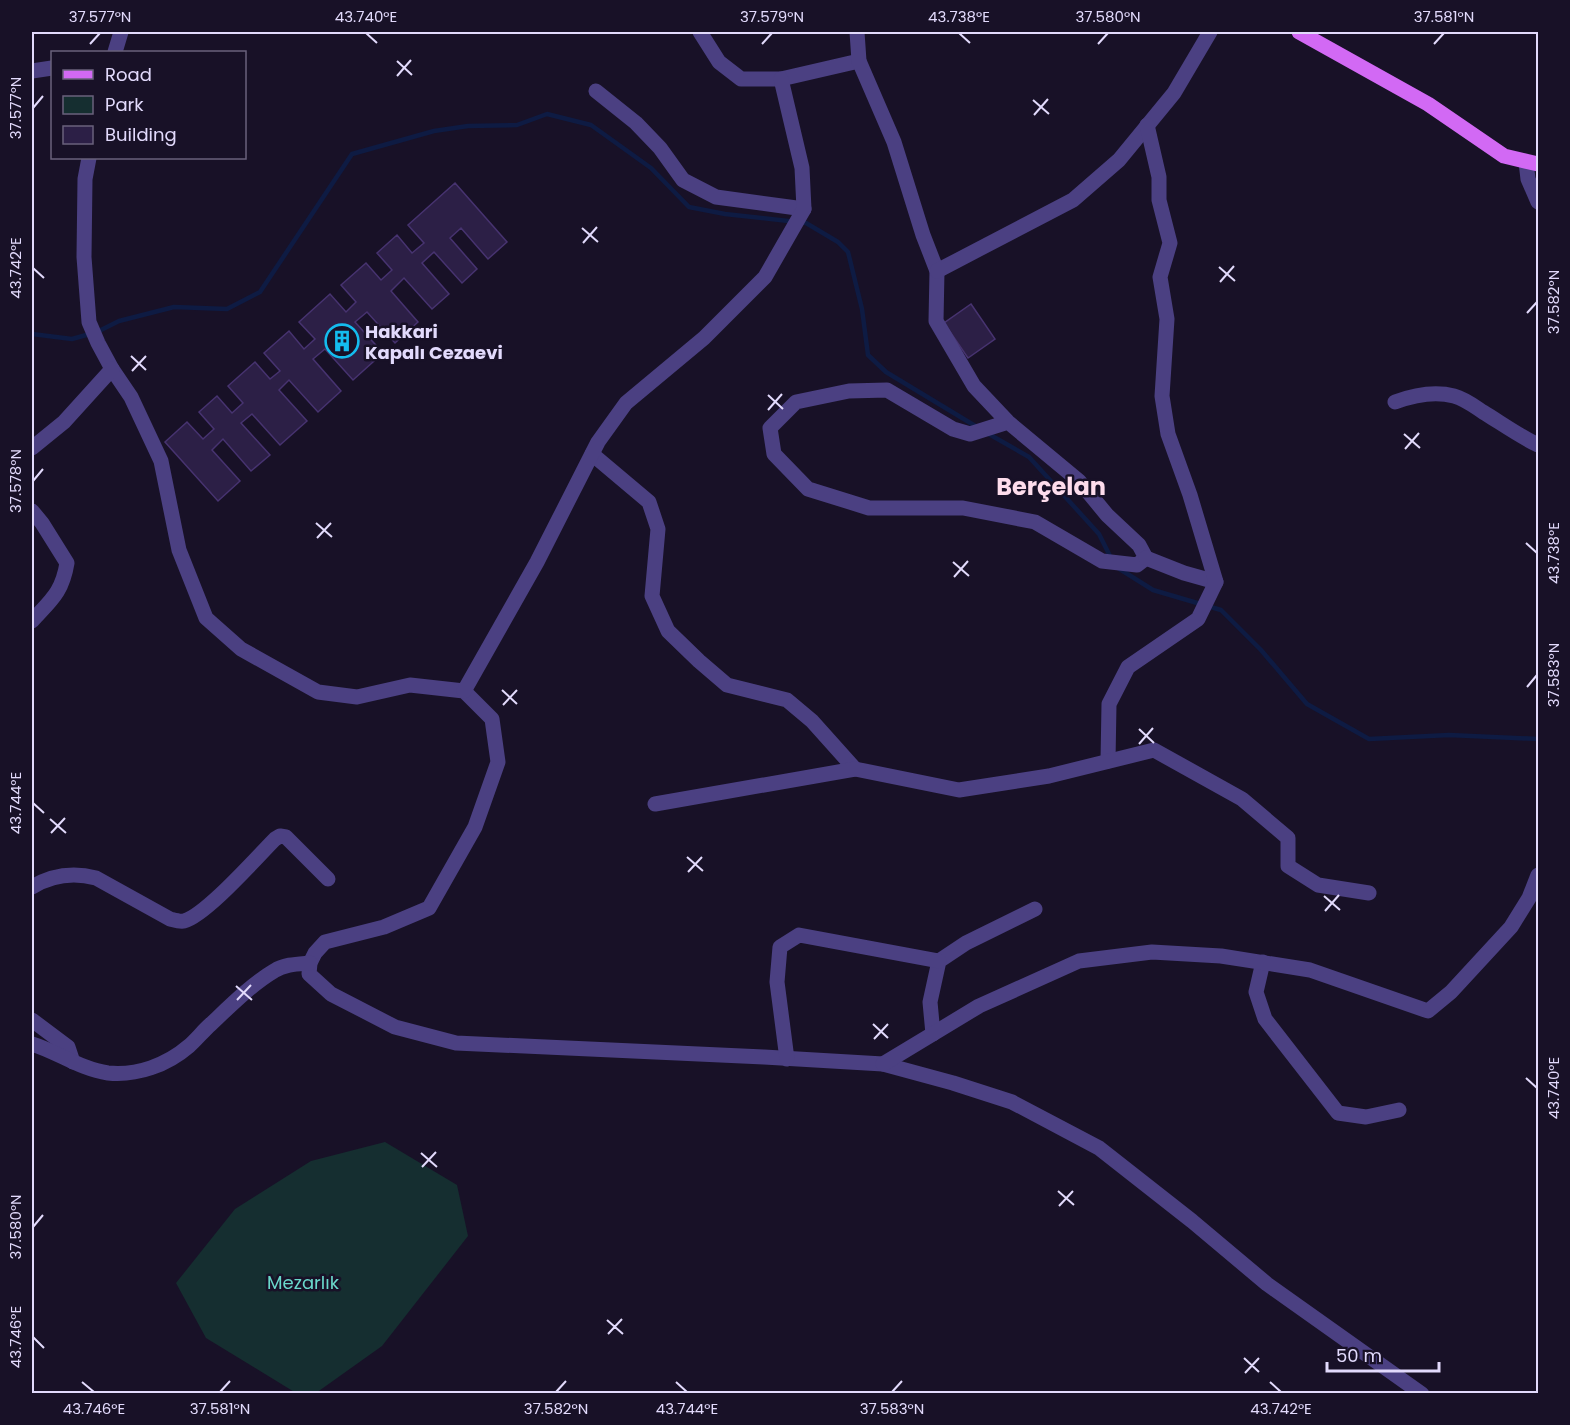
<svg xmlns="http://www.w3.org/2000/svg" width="1570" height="1425" font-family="Poppins,sans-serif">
  <rect width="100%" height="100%" fill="#181127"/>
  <polygon fill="#152e30" points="385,1142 457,1185 468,1236 382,1346 316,1393 296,1393 206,1338 176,1283 235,1209 311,1161"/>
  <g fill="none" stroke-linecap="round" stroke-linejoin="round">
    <g stroke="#0e1b43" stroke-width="4.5">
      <polyline points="32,334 72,339 97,332 119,321 174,307 227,309 260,292 352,154 434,131 468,126 517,125 547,114 591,125 651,168 689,207 725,214 806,223 838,242 848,252 862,309 868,355 886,372 977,427"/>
      <polyline points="987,433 1029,457 1099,534 1112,560"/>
      <polyline points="1118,568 1153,590 1221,610 1261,650 1307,704 1369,739 1449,735 1538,739"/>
    </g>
  </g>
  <g fill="#2c1f46" stroke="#473370" stroke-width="1.5">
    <polygon points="455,183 507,242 488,259 461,228 450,238 477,269 462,283 434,252 422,263 449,294 432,309 404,278 391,291 418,322 395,343 367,312 355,322 383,353 353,380 325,349 313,359 341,391 318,412 289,380 279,390 307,421 280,445 252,414 241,423 270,455 251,471 223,439 212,450 240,481 218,501 165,442 187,422 203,439 214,429 199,412 217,396 232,413 243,403 228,386 255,362 270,379 280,371 264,353 289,331 304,349 315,339 299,322 330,294 346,312 356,302 341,285 366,263 381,280 392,270 377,253 397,235 412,253 424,243 408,225"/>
    <polygon points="971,304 995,339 968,358 944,323"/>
  </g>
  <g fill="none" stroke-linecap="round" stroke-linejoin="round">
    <g stroke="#4b4082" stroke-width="15">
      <polyline points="700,32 719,62 741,79 781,79 859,61"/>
      <polyline points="857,32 859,61 894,142 923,235 937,271 936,321 974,386 1008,422 1079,481 1107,515 1139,545 1146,558 1137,565 1102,561 1035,522 963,508 869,508 808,489 774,454 770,428 796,402 849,391 887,390 953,429 970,434 1008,422"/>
      <polyline points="115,52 121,32"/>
      <polyline points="32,71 52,68"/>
      <polyline points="596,91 636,123 660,148 683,180 716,197 804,209"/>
      <polyline points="89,158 85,179 84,257 89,322 98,343 112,369 131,397 161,461 179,550 206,618 241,649 318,692 357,697 410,685 464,691 492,719 498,762 475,827 429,908 384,927 325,942 315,953 310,963 309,974 331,994 395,1027 456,1043 764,1057 883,1064 953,1083 1012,1102 1099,1148 1192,1221 1267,1284 1422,1394"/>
      <polyline points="1526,162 1528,179 1538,202"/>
      <polyline points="937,271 1073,200 1119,160 1174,93 1210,32"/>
      <path d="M1395,402C1414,395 1435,391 1454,396C1465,399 1474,406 1483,412C1501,423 1519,436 1538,445"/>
      <polyline points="32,448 64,422 112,369"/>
      <polyline points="592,454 649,502 658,529 652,596 668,631 699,661 727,685 787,700 812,721 855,769"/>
      <path d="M32,511L42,523L67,563C62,593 51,600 32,621"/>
      <polyline points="1146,558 1184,573 1216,582"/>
      <polyline points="464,691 537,562 598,442 626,403 704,338 765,277 804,209 802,168 781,79"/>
      <polyline points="1108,761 1109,704 1128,667 1198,619 1216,582 1190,495 1168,434 1162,396 1167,319 1160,277 1170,243 1159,200 1159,177 1147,125"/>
      <polyline points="655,804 855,769 959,790 1049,776 1154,750 1242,799 1288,838 1288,866 1318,885 1369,893"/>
      <path d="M32,887C52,875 73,872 96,878L170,919C174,920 180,922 184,921C206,915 257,857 275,839L280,836L286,837L328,879"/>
      <polyline points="1263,962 1256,992 1265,1019 1338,1113 1366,1117 1399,1110"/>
      <polyline points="32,1020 68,1047 73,1062"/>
      <polyline points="933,1034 930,1002 939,961 966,943 1035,909"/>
      <path d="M32,1044C58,1052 80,1069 108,1073C137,1076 167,1065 189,1046C197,1039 203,1031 211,1024C230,1006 252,984 274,971C285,964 298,964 310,963"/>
      <polyline points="787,1059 777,982 780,947 799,935 939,961"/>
      <polyline points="883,1064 979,1006 1079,961 1152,952 1221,956 1310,970 1428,1011 1451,992 1511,927 1529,898 1538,875"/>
    </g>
    <polyline stroke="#d269f4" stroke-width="15" points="1299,32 1428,104 1504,156 1538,164"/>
  </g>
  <path fill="none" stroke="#e2dafc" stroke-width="2" d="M366,33L377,43M959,33L970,43M90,44L100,33M762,44L772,33M1098,44L1108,33M1434,44L1444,33M397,61L412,75M397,76L411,60M1033,100L1049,114M33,108L43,96M1034,115L1048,99M582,228L598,242M583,243L597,227M1219,267L1235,281M33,268L44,278M1220,282L1234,266M1527,313L1537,302M131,356L146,370M132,371L146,356M768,395L783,409M768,410L782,394M1404,434L1420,448M1405,449L1419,433M33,481L43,469M316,523L332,537M317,538L331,523M1526,543L1537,553M953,562L969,576M954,577L968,561M1527,687L1537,675M502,690L517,704M503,705L517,690M1139,729L1154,743M1139,744L1153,728M33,803L44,813M50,819L66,833M51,833L65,818M687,857L703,871M688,872L702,857M1324,896L1340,910M1325,911L1339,895M236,986L252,1000M237,1000L251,985M873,1024L888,1038M874,1039L888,1024M1526,1078L1537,1088M421,1153L437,1167M422,1167L436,1152M1058,1191L1074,1205M1059,1206L1073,1191M33,1227L43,1215M607,1320L623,1334M608,1334L622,1319M33,1337L44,1348M1244,1358L1259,1372M1245,1373L1259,1358M82,1382L94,1392M676,1382L687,1392M1270,1382L1281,1392M220,1392L230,1381M556,1392L566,1381M892,1392L902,1381"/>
  <defs>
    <symbol id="building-ring" viewBox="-11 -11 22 22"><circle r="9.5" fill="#181127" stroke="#14bcee" stroke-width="1.5"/><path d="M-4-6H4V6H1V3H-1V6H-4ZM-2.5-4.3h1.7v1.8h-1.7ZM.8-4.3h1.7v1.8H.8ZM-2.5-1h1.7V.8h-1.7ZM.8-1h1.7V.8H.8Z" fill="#14bcee"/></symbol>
  </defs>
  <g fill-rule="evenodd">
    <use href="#building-ring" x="323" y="322" width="38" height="38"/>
  </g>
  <g text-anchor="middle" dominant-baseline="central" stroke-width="5" stroke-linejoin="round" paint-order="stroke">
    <g font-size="18" font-weight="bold" fill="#e2dafc" stroke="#181127" text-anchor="start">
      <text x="365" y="331">Hakkari<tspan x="365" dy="21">Kapalı Cezaevi</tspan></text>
    </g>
    <g font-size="18" fill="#6ad8cb" stroke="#181127">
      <text x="303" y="1282">Mezarlık</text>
    </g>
    <g font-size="24" font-weight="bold" fill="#fddcec" stroke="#181127">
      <text x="1051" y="486">Berçelan</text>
    </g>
  </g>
  <rect width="1570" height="1425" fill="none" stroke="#181127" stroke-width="66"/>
  <rect x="51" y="51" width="195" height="108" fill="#181127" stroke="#69617c" stroke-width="1.5"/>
  <rect x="63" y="70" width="30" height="9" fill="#d269f4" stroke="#69617c" stroke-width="1.5"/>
  <text x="105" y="81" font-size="18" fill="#e2dafc">Road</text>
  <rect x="63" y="96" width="30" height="18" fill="#152e30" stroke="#69617c" stroke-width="1.5"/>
  <text x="105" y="111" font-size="18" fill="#e2dafc">Park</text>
  <rect x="63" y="126" width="30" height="18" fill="#2c1f46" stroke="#69617c" stroke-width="1.5"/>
  <text x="105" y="141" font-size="18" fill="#e2dafc">Building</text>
  <path d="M1327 1362v9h112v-9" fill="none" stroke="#e2dafc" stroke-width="3"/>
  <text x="1336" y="1362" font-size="18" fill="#e2dafc" stroke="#181127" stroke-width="4.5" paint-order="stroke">50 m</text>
  <rect x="33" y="33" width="1504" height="1359" fill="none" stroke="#e2dafc" stroke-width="2"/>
  <g font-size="15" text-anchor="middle" fill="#e2dafc">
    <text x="100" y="22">37.577°N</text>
    <text x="366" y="22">43.740°E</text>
    <text x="772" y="22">37.579°N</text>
    <text x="959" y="22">43.738°E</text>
    <text x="1108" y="22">37.580°N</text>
    <text x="1444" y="22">37.581°N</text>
    <text transform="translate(16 108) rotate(-90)" y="5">37.577°N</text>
    <text transform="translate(16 268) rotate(-90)" y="5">43.742°E</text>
    <text transform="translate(1554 302) rotate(-90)" y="5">37.582°N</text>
    <text transform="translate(16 481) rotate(-90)" y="5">37.578°N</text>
    <text transform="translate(1554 553) rotate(-90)" y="5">43.738°E</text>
    <text transform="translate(1554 675) rotate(-90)" y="5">37.583°N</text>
    <text transform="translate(16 803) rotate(-90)" y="5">43.744°E</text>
    <text transform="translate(1554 1088) rotate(-90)" y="5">43.740°E</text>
    <text transform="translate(16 1227) rotate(-90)" y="5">37.580°N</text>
    <text transform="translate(16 1337) rotate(-90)" y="5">43.746°E</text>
    <text x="94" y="1414">43.746°E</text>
    <text x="220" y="1414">37.581°N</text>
    <text x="556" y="1414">37.582°N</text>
    <text x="687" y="1414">43.744°E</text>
    <text x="892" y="1414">37.583°N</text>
    <text x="1281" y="1414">43.742°E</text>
  </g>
</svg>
